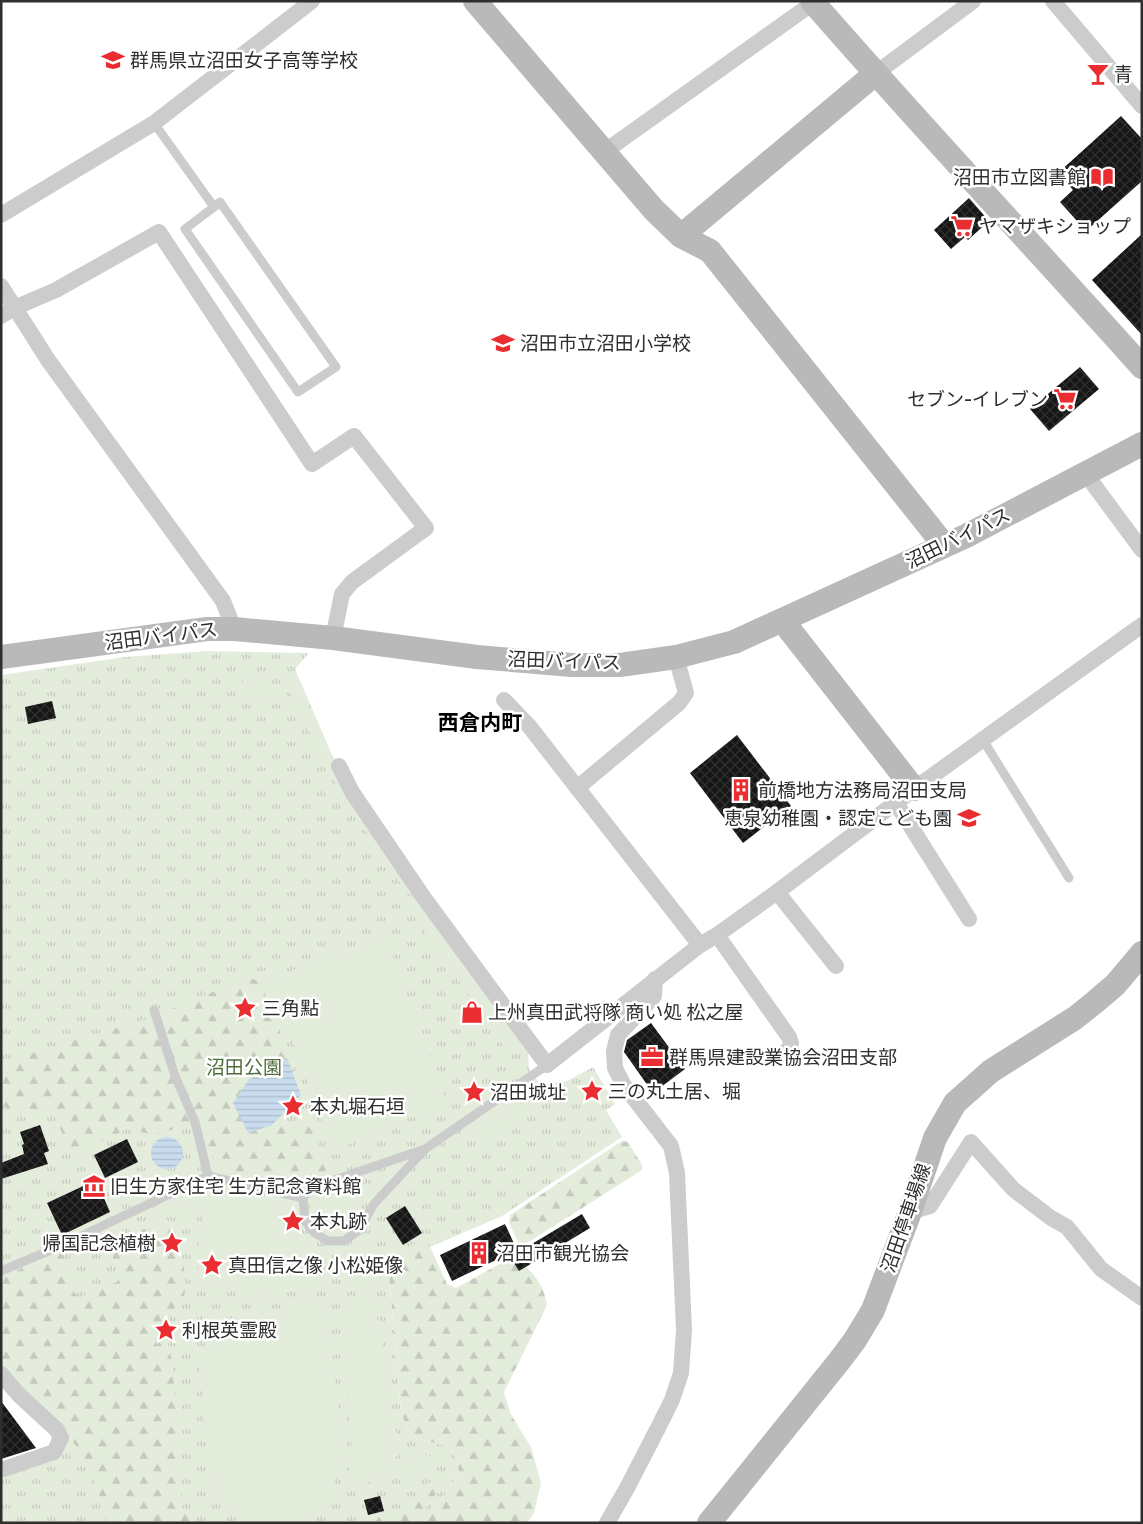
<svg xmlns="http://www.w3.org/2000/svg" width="1143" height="1524" font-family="Cabin,'Noto Sans JP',sans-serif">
  <defs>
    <pattern id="grass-tufts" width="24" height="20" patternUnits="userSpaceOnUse" patternTransform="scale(1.25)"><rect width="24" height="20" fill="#e4ecdc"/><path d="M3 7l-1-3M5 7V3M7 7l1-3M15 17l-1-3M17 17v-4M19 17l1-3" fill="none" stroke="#c4cbbd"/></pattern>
    <pattern id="forest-firs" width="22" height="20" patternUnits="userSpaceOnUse" patternTransform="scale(1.25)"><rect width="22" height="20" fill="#e4ecdc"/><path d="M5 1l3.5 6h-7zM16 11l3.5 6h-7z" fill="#c4cbbd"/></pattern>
    <pattern id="water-rules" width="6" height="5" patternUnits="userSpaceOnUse" patternTransform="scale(1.25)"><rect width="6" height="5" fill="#c8dced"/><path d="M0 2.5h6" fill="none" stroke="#acbdcc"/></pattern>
    <pattern id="building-cross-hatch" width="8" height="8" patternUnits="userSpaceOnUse" patternTransform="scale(1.25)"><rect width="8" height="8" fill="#161616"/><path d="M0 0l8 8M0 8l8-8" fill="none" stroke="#303030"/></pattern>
  </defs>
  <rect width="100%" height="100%" fill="#fff"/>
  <polygon fill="url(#grass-tufts)" points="207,651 309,653 295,669 336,764 528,1047 529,1069 540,1084 565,1082 593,1067 615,1104 606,1110 622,1137 502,1216 388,1265 401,1411 406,1427 415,1438 446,1446 452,1450 457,1461 459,1472 447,1492 424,1523 1,1523 1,1475 56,1455 47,1423 1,1374 1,675 125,657"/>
  <g fill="url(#forest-firs)">
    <path d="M249,977L261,983L302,1096L282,1116L293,1127L308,1114L326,1169L322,1177C294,1184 266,1184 238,1177C233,1176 227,1175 223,1172C210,1164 209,1129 191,1127C180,1126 164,1133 153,1134C143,1134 136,1129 127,1129L78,1153L68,1150L56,1117L47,1112L23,1116L15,1114L1,1104V1062L147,1019Z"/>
    <polygon points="622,1141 628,1142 642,1165 642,1170 524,1245 518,1242 509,1223 510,1215"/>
    <path d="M166,1227L177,1232C182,1244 190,1295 181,1304C175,1310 166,1310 162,1318L172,1361L183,1508L198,1523H106L99,1493L82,1453L56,1423L1,1366V1278L58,1253H63L75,1294L80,1297L117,1282L120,1276L112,1255L116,1253L134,1251L135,1250L134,1233L137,1230Z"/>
    <path d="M422,1241L428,1242L447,1284L456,1288L505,1261H521C536,1277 543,1284 547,1305L504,1392L510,1413L531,1447L541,1483L534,1513L527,1523H424L447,1492L459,1472L457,1461L452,1450L446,1446L415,1438L406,1427L401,1411L388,1264L394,1252Z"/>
    <path d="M438,1480L441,1481L443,1485L414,1523H374C379,1517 389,1508 398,1509C407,1509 408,1513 416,1506L417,1493L420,1486Z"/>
  </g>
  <g fill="#e4ecdc">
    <polygon points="293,671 333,760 332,763 329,764 324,761 284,680 285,676"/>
    <circle cx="255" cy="688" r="14"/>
    <polygon points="334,772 415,893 411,895 407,893 341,793 332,775"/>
    <polygon points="422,906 523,1045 517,1047 518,1049 512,1052 507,1051 415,917 418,909 419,912 419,908"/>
    <polygon points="385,935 446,1101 333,1152 270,979"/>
    <polygon points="526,1095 537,1110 481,1149 471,1135"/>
    <path d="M215,1185L284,1201C297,1207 294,1221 300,1233C304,1240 315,1242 320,1249C324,1264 327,1276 313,1286L241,1300L236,1279L199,1288L197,1251L200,1239L206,1226C196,1208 196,1204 207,1186Z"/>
    <circle cx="335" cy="1211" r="23"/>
    <path d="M192,1191L194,1193L189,1202C190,1211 198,1221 191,1229L174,1216L152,1219L143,1217V1213L146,1211Z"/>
    <path d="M363,1237H366C377,1244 379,1280 376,1292L373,1295L364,1293L355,1285L336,1274L335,1251L348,1246Z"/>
    <path d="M351,1295L378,1307L379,1311L352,1328L344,1331C335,1321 337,1299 351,1295Z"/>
    <path d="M311,1302L322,1305L328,1316C331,1343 334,1369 337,1396C340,1416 343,1436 341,1456C339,1481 321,1514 296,1522C285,1524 269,1523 258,1523C233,1523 216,1499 209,1477L198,1348L248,1334L243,1317Z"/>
    <path d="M378,1319L381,1323C384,1352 385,1382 390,1411C393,1424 401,1439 398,1453C394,1468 363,1488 348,1492L345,1490C343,1483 352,1464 352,1452L343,1338L359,1330L370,1322Z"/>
    <polygon points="410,1449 416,1449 430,1457 431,1461 424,1474 403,1480 401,1478 408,1464"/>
  </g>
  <g fill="url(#water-rules)">
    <polygon points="287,1058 301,1095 272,1125 248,1133 233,1103 249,1079 268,1074"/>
    <circle cx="167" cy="1153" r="16"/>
  </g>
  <g fill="url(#building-cross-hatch)">
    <polygon points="1121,116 1142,139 1142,181 1086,231 1060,202 1073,190 1058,173"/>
    <polygon points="969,198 989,221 968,240 965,237 951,249 934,230"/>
    <polygon points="1142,234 1142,335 1092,280"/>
    <polygon points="1080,367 1099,389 1049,431 1030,409"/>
    <polygon points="52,701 56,718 28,724 25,707"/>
    <polygon points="737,735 791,806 743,843 690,773"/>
    <polygon points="651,1023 685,1069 653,1093 624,1052 627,1040"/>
    <polygon points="40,1125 49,1151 44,1153 48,1164 1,1179 1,1163 24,1154 22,1145 24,1144 20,1132"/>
    <polygon points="127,1139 138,1162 105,1178 94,1155"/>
    <polygon points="96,1180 110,1212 62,1235 47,1203"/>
    <polygon points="405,1206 422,1233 403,1245 386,1218"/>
    <polygon points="582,1214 590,1228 519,1271 510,1257"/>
    <polygon points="505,1224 517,1250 452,1281 440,1255"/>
    <polygon points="133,1236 133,1250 112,1251 111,1237"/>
    <polygon points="1,1401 36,1448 1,1459"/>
    <polygon points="380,1496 384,1511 368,1515 364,1500"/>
  </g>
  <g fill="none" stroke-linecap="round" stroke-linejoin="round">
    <g stroke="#ccc" stroke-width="9">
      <polyline points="154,123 214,207 220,202 336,367 298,392 185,229 214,207"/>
      <polyline points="983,740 1069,878"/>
      <polyline points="154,1010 175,1076 195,1122 208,1176"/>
      <polyline points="425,1149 311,1188 303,1198 305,1221 315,1233 328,1241 344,1241 358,1231 374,1204 425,1149 547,1065"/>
      <polyline points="1,1271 58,1247 208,1176 303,1198"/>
    </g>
    <g stroke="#ccc" stroke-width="16">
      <polyline points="1053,1 1142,106"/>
      <polyline points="875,74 973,1"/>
      <polyline points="604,152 813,3"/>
      <polyline points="1,215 154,123 312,1"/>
      <polyline points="1,286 48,360 223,601 234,629"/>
      <polyline points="1,316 14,308 56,290 159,232 312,464 354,436 426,528 352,582 342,594 333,638"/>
      <polyline points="1085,473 1142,550"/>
      <polyline points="504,700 529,726 700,945"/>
      <polyline points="339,766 352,792 424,898 547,1065 700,945 717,935 777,892 914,789 1142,625"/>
      <polyline points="577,788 679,703 686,693 676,657"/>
      <polyline points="896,803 969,919"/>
      <polyline points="777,892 836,966"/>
      <polyline points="717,935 789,1037 791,1043 790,1048 785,1052"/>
      <polyline points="910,1212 930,1206 971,1142 1013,1189 1051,1218 1067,1227 1101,1269 1142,1298"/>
      <polyline points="1,1374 19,1395 57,1430 61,1438 54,1452 4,1469"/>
      <polyline points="607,1523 627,1488 658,1428 672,1400 681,1373 684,1330 677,1173 671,1146 623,1084 615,1068 614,1051 618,1035 654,996 655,979"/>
    </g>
    <g stroke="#b9b9b9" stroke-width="24">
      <polyline points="475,1 654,210 681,236 710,251 944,545"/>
      <path d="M812,1C920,125 1032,244 1142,367"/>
      <polyline points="681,236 875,74"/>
      <polyline points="782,620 914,789"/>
      <polyline points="1,657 207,629 234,629 333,638 477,657 572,665 620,665 676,657 734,642 966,536 1142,444"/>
      <polyline points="709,1523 840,1360 855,1340 873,1310 910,1212 935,1138 955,1103 991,1071 1075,1018 1095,1002 1115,985 1142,953"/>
    </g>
  </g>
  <defs>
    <symbol id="school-bare" viewBox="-9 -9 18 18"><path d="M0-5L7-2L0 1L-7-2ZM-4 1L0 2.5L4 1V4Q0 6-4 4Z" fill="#e92d31" stroke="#fff" stroke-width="2.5" paint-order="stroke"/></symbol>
    <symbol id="bar-bare" viewBox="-9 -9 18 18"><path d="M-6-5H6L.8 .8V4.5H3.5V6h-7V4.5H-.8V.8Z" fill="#e92d31" stroke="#fff" stroke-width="2.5" paint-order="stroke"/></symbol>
    <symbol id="library-bare" viewBox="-9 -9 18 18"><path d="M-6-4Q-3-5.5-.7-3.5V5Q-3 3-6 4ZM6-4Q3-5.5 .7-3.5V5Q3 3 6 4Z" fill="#e92d31" stroke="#fff" stroke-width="2.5" paint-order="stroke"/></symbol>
    <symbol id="supermarket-bare" viewBox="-9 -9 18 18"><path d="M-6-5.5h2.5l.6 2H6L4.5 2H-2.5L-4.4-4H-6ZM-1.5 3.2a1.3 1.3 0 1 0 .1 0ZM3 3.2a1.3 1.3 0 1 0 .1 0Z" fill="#e92d31" stroke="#fff" stroke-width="2.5" paint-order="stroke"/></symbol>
    <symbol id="building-bare" viewBox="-9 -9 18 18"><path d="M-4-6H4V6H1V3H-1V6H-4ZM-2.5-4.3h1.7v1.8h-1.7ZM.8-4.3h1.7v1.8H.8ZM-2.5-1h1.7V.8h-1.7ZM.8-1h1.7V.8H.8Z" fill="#e92d31" stroke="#fff" stroke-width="2.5" paint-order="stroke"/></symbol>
    <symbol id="sight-bare" viewBox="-9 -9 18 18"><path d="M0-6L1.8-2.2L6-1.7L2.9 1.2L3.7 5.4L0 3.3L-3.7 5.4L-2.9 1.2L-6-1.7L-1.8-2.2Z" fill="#e92d31" stroke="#fff" stroke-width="2.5" paint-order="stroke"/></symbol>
    <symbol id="shop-bare" viewBox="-9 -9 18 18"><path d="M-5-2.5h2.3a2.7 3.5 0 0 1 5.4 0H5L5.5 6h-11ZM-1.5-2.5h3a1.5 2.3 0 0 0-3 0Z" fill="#e92d31" stroke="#fff" stroke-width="2.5" paint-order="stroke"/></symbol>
    <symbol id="office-bare" viewBox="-9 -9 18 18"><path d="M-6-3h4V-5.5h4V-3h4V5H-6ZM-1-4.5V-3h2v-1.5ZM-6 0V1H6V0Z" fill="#e92d31" stroke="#fff" stroke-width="2.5" paint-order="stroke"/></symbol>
    <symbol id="museum-bare" viewBox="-9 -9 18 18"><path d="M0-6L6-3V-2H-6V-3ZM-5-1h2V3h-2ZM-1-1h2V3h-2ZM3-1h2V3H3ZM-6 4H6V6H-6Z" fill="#e92d31" stroke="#fff" stroke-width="2.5" paint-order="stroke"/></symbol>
  </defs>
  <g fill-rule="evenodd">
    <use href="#school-bare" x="97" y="44" width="32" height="32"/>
    <use href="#bar-bare" x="1082" y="58" width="32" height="32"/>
    <use href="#library-bare" x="1086" y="161" width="32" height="32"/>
    <use href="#supermarket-bare" x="946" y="210" width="32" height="32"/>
    <use href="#school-bare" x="487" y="327" width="32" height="32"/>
    <use href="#supermarket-bare" x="1049" y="383" width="32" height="32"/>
    <use href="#building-bare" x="725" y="774" width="32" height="32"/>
    <use href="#school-bare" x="953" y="802" width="32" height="32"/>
    <use href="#sight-bare" x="229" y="992" width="32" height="32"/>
    <use href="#shop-bare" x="456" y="996" width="32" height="32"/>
    <use href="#office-bare" x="636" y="1041" width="32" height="32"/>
    <use href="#sight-bare" x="576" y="1075" width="32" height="32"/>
    <use href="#sight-bare" x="458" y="1076" width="32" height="32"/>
    <use href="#sight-bare" x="277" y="1090" width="32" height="32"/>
    <use href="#museum-bare" x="78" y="1170" width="32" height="32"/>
    <use href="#sight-bare" x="277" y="1205" width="32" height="32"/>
    <use href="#sight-bare" x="156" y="1227" width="32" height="32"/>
    <use href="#building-bare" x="463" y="1237" width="32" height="32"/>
    <use href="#sight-bare" x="196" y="1249" width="32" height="32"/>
    <use href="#sight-bare" x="150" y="1314" width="32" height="32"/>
  </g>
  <g text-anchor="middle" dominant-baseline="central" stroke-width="5" stroke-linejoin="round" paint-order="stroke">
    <g font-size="19" fill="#2f2f2f" stroke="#fff" text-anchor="start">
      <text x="130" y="60">群馬県立沼田女子高等学校</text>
      <text x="1114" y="74">青</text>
      <text x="1086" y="177" text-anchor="end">沼田市立図書館</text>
      <text x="979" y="226">ヤマザキショップ</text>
      <text x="520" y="343">沼田市立沼田小学校</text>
      <text x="1048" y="399" text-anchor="end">セブン-イレブン</text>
      <text x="758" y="790">前橋地方法務局沼田支局</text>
      <text x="952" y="818" text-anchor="end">恵泉幼稚園・認定こども園</text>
      <text x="262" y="1008">三角點</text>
      <text x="488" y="1012">上州真田武将隊 商い処 松之屋</text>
      <text x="669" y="1057">群馬県建設業協会沼田支部</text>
      <text x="608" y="1091">三の丸土居、堀</text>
      <text x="490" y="1092">沼田城址</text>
      <text x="310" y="1106">本丸堀石垣</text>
      <text x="110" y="1186">旧生方家住宅 生方記念資料館</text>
      <text x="310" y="1221">本丸跡</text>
      <text x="156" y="1243" text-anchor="end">帰国記念植樹</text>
      <text x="496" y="1253">沼田市観光協会</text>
      <text x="228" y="1265">真田信之像 小松姫像</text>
      <text x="182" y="1330">利根英霊殿</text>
    </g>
    <g font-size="19" fill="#2f2f2f" stroke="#fff">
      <text transform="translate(958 538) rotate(-26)">沼田バイパス</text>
      <text transform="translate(161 636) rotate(-7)">沼田バイパス</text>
      <text transform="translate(564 661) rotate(2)">沼田バイパス</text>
      <text transform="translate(906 1218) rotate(-71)">沼田停車場線</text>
    </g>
    <g font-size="19" fill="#4f6c3b" stroke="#fff">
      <text x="244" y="1067">沼田公園</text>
    </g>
    <g font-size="21" font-weight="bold" fill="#000" stroke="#fff">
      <text x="480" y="722">西倉内町</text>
    </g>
  </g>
  <rect width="1143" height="1524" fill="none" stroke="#2f2f2f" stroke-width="5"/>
</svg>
